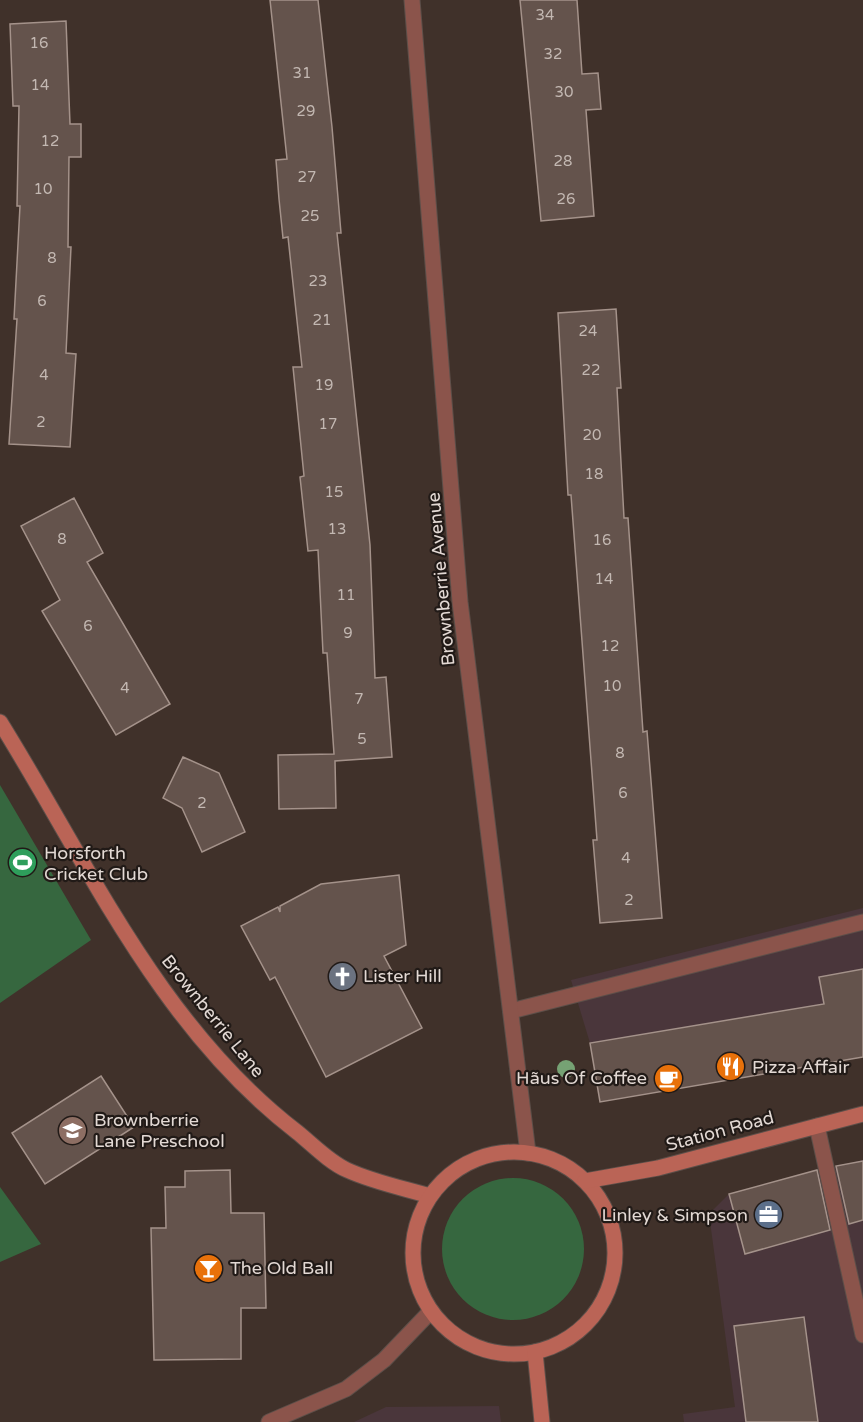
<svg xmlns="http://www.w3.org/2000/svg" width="863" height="1422" font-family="'Varela Round',sans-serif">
  <rect width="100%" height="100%" fill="#40312a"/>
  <g fill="#4a363b">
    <polygon points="863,908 863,1057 600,1102 590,1043 571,980"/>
    <polygon points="863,1160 863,1422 684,1422 683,1414 735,1407 709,1214 729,1194"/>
    <polygon points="499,1406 501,1422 354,1422 386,1407"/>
  </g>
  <g fill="#36673f">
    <polygon points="0,785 91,940 0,1003"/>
    <circle cx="513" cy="1249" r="71"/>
    <polygon points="0,1187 41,1244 0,1262"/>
  </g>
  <g fill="#64534c" stroke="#a4928a" stroke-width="1.5">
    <polygon points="270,0 318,0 332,127 341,233 337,233 370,545 375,678 386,677 392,757 335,761 336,808 279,809 278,755 334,754 327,653 323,653 318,550 308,551 300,477 304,476 293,367 302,367 288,237 283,238 279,199 276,160 287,159"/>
    <polygon points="520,0 577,0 582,74 598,73 601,109 586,110 594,216 541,221"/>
    <polygon points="66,21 70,124 81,124 81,157 69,157 68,247 71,247 66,353 76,354 70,447 9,444 17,319 14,319 20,206 17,206 19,106 13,106 10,24"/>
    <polygon points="616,309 621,388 617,388 624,518 628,518 643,732 647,731 662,918 600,923 593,840 597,840 571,495 568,495 558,313"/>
    <polygon points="74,498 103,553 87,562 170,704 116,735 42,611 60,600 21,526"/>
    <polygon points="183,757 219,773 245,832 202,852 182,808 163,798"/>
    <polygon points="399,875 406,945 384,956 422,1028 326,1077 275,977 270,980 241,926 278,907 280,912 280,906 321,884"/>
    <polygon points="863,969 863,1057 600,1102 590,1043 824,1004 819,977"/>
    <polygon points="101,1076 134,1127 45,1184 12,1133"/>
    <polygon points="863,1161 863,1220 849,1224 836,1166"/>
    <polygon points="230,1170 231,1213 264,1213 266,1308 241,1308 241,1359 154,1360 151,1228 166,1228 165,1187 185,1187 185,1171"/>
    <polygon points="817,1170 830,1230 745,1254 729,1194"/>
    <polygon points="804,1317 818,1422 746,1422 734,1326"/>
  </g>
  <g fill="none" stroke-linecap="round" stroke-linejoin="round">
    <defs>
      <polyline id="lane" points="511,1011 863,922"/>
      <g id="street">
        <polyline points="412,0 460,602 528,1153"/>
        <polyline points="817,1126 863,1335"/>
        <polyline points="269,1422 346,1389 384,1360 431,1311"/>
      </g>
      <g id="secondary">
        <path d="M0,722C89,865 160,1027 297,1132C312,1144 329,1162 347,1170C373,1182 403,1188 430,1196"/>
        <circle cx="514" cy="1253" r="101"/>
        <polyline points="585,1181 658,1168 863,1114"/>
        <polyline points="535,1352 542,1422"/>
      </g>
    </defs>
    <use href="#lane" stroke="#5d4f49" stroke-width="17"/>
    <use href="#street" stroke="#5d4f49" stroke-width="17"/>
    <use href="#secondary" stroke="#5d4f49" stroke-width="17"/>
    <use href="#lane" stroke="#8b544b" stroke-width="15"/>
    <use href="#street" stroke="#8b544b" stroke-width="15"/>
    <use href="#secondary" stroke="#ba6456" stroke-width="15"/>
  </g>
  <circle fill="#76a274" cx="566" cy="1069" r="9"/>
  <defs>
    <symbol id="stadium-disc" viewBox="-11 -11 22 22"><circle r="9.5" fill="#2e9e5b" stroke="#211a17"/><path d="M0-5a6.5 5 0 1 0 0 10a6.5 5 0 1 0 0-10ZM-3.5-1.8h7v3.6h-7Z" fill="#fff"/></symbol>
    <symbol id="church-disc" viewBox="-11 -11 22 22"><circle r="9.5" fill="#6b7280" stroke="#211a17"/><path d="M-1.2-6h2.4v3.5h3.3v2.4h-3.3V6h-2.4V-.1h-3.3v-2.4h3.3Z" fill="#fff"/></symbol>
    <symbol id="restaurant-disc" viewBox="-11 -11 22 22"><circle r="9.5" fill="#e8710a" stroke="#211a17"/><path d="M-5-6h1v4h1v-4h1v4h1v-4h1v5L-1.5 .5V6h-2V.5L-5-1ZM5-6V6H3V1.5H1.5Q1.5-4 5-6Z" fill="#fff"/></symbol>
    <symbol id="cafe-disc" viewBox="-11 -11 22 22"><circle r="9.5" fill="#e8710a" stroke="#211a17"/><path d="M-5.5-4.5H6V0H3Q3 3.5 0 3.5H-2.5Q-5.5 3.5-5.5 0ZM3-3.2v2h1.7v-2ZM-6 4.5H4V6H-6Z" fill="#fff"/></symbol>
    <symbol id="school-disc" viewBox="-11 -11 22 22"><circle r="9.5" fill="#8d6e63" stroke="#211a17"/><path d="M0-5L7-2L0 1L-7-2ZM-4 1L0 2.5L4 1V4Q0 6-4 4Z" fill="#fff"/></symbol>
    <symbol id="office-disc" viewBox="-11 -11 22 22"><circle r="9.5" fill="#5c6f8a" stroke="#211a17"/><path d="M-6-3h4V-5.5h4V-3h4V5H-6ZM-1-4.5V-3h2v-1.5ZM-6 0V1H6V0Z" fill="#fff"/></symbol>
    <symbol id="bar-disc" viewBox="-11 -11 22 22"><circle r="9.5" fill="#e8710a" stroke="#211a17"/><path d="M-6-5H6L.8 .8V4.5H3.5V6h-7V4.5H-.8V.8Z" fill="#fff"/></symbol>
  </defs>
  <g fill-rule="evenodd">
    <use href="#stadium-disc" x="6" y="846" width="33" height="33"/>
    <use href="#church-disc" x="326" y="960" width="33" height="33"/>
    <use href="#restaurant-disc" x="714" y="1050" width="33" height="33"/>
    <use href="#cafe-disc" x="652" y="1062" width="33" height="33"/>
    <use href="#school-disc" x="56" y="1114" width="33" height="33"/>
    <use href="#office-disc" x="752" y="1198" width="33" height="33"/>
    <use href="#bar-disc" x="192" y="1252" width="33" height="33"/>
  </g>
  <g text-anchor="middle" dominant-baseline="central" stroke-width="4.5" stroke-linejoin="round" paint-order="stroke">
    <g font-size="15" fill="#c3b8b2">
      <text x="545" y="15">34</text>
      <text x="39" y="43">16</text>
      <text x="553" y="54">32</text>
      <text x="302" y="73">31</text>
      <text x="40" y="85">14</text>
      <text x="564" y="92">30</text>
      <text x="306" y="111">29</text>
      <text x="50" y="141">12</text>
      <text x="563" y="161">28</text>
      <text x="307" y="177">27</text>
      <text x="43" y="189">10</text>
      <text x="566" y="199">26</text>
      <text x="310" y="216">25</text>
      <text x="52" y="258">8</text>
      <text x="318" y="281">23</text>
      <text x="42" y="301">6</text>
      <text x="322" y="320">21</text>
      <text x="588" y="331">24</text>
      <text x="591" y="370">22</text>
      <text x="44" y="375">4</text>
      <text x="324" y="385">19</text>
      <text x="41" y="422">2</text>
      <text x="328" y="424">17</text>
      <text x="592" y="435">20</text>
      <text x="594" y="474">18</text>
      <text x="334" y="492">15</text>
      <text x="337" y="529">13</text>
      <text x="62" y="539">8</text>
      <text x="602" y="540">16</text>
      <text x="604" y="579">14</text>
      <text x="346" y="595">11</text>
      <text x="88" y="626">6</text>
      <text x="348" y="633">9</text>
      <text x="610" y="646">12</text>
      <text x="612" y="686">10</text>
      <text x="125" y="688">4</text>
      <text x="359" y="699">7</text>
      <text x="362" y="739">5</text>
      <text x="620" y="753">8</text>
      <text x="623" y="793">6</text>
      <text x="202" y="803">2</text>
      <text x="626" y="858">4</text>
      <text x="629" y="900">2</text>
    </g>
    <g font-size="18" fill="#e3d9d4" stroke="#211a17">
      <text transform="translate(441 579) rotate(-95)">Brownberrie Avenue</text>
      <text transform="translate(213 1016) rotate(51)">Brownberrie Lane</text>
      <text transform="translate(720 1131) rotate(-15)">Station Road</text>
    </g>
    <g font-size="18" fill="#e3d9d4" stroke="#211a17" text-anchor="start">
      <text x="44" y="853">Horsforth<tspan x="44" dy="21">Cricket Club</tspan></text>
      <text x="363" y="976">Lister Hill</text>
      <text x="752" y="1067">Pizza Affair</text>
      <text x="647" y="1078" text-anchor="end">Hãus Of Coffee</text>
      <text x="94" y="1120">Brownberrie<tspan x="94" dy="21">Lane Preschool</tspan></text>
      <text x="748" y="1215" text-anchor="end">Linley &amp; Simpson</text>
      <text x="230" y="1268">The Old Ball</text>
    </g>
  </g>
</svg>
